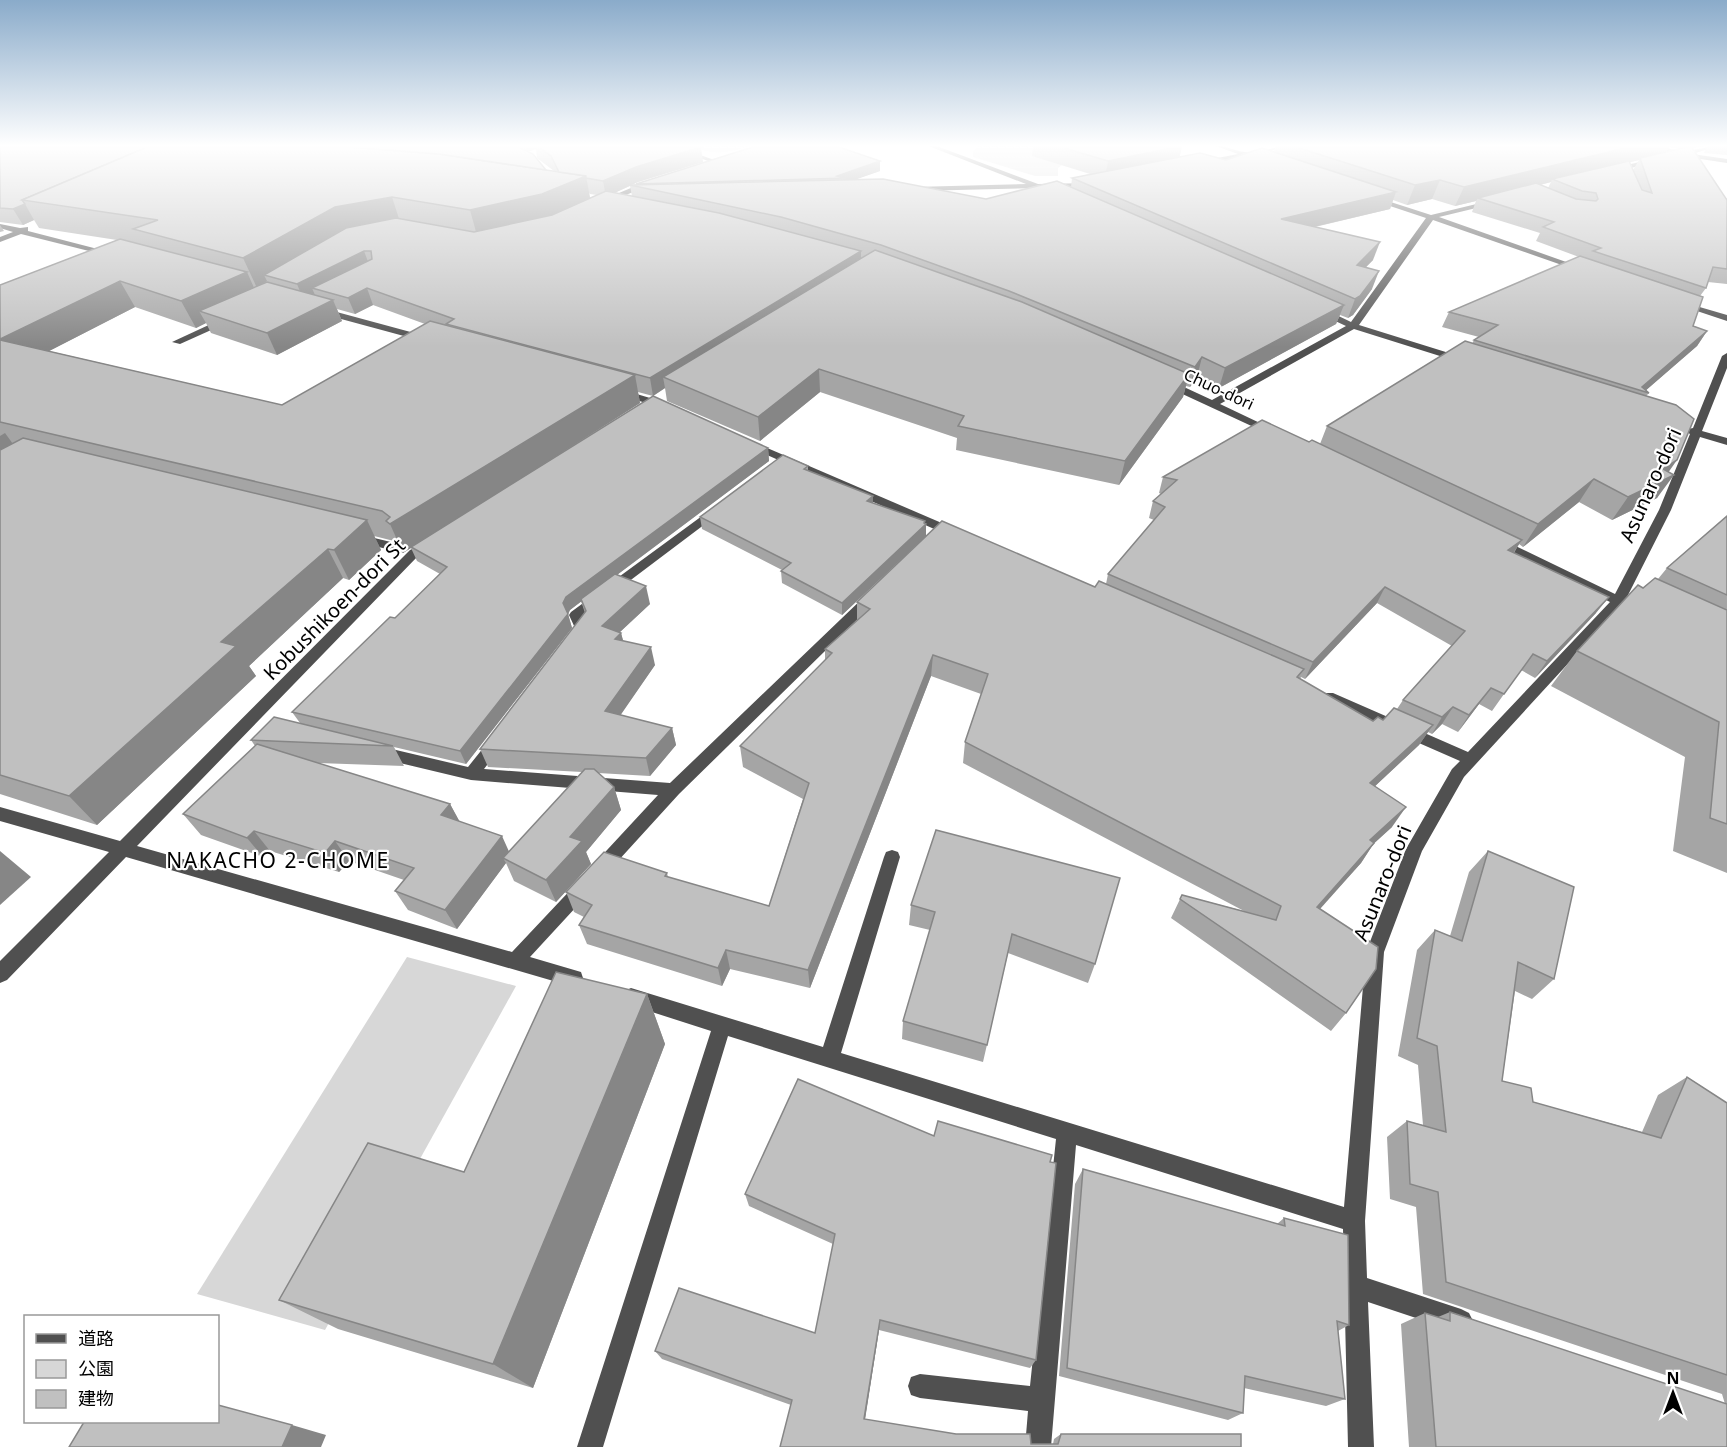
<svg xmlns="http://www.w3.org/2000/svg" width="1727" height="1447" font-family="'Noto Sans','Noto Sans JP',sans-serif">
  <rect width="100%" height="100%" fill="#fff"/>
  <g fill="#d7d7d7">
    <path d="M686,145H754C724,154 715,155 686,145Z"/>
    <polygon points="979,145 1033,146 1066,162 1058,168 1058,176 1035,176 973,157 973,152"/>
    <polygon points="407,957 516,986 325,1330 197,1294"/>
  </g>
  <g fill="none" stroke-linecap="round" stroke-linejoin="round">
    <g fill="#505050" fill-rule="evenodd">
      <polygon points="663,145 672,145 720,162 714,163"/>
      <polygon points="926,145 934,145 1038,184 1090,183 1094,185 1090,187 1049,188 1061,192 1058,196 1037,188 916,191 913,187 1026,184"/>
      <path d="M1213,145C1225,145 1234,151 1245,152C1262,154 1280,144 1297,145L1202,165V161L1238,154Z"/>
      <polygon points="1647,145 1656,145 1681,152 1721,145 1692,154 1727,159 1727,163 1681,156 1610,173 1610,169 1673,154"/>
      <polygon points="645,182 652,184 607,203 600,201"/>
      <polygon points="1369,195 1431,215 1497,199 1497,203 1439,217 1586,269 1579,271 1433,220 1359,325 1465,358 1465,362 1459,362 1354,329 1220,404 1277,431 1277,435 1273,436 1163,385 1163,381 1171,381 1212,400 1346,326 1318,313 1318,309 1324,309 1351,322 1426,218 1369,199"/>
      <polygon points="0,224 20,228 28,227 28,231 117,254 113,257 21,234 0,242 0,237 13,232 0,228"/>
      <polygon points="1679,301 1727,315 1727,321 1679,305"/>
      <polygon points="322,308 429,337 431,339 426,342 319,313 317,311"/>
      <polygon points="226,317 231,320 229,322 180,344 172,342"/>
      <polygon points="1727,353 1727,368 1702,431 1727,438 1727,445 1700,437 1671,510 1626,599 1647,611 1640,615 1620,607 1464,777 1422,851 1384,952 1365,1221 1367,1278 1461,1309 1469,1313 1473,1321 1469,1329 1461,1333 1368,1302 1374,1447 1348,1447 1343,1229 1076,1145 1051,1447 1025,1447 1028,1411 920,1398 911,1395 908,1386 911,1377 920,1374 1030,1386 1056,1139 728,1036 603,1447 577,1447 711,1031 624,1003 622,997 624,991 631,988 823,1047 884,857 886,852 892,850 898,852 900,857 841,1053 1344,1207 1366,952 1406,849 1452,769 1460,761 1323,701 1321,697 1323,693 1333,693 1468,752 1610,602 1491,542 1493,539 1501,539 1615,594 1659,510 1690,434 1684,430 1693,428 1722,356"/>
      <polygon points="620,389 670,404 671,406 666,409 616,394 616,390"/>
      <polygon points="751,441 958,530 960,533 954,537 950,536 747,446 745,444"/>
      <polygon points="717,505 721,506 721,512 583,616 589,628 580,641 570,641 568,638 575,628 569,615 571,612"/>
      <polygon points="358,534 399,544 401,547 395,551 354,541 354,535"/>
      <polygon points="430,540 434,541 434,547 418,556 137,846 512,952 577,883 583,881 589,883 592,888 589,893 530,957 581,972 583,978 581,984 574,987 126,857 7,980 0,983 0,961 109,852 0,821 0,807 120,841 410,550"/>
      <polygon points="870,595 877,599 875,602 679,794 607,873 601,875 595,873 592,868 595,863 658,795 471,780 379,758 374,756 371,752 374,748 379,746 468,767 492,737 502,737 505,741 484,769 670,783 865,596"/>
    </g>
  </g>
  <g fill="#a5a5a5" fill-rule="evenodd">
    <path d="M0,145H693L703,162L638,182L631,185H637L636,184L880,171L856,179L986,199L1071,187L1072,178L1090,174L1032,156L1033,145H1178L1180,157L1226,160L1274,152L1276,145H1727V155L1704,153L1708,145L1692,148L1727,200V284L1708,282L1706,288L1700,296L1693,326L1707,331L1697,346L1646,390L1649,393L1646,396L1669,472L1657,498L1612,520L1579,502L1523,547L1519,544L1514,553L1596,613L1535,678L1521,670L1492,711L1479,704L1458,732L1442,724L1432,734L1428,732L1419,745L1375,786L1392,827L1374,843L1361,863L1319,909L1346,1013L1331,1031L1171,918L1182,895L1244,911L963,763L965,742L981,694L931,676L810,988L730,969L722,986L587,944L579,925L584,917L574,912L566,892L667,873L668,877L769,906L803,799L743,767L740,746L825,660V649L857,620V602L1095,587L1106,584L1108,574L1154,520L1149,518L1153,501L1161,494L1159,493L1163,477L1309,442L1320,444L1327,426L1472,344L1474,340L1479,337L1442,327L1449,312L1579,257L1536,241L1540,233L1472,212L1476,201L1455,206L1432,199L1407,205L1393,200L1390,209L1315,227L1373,260L1366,267L1372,289L1353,315L1348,318L1340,315L1336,324L1219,388L1197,377L1190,387L1186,386L1183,397L1119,485L956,450L957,438L820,392L760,441L667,401L665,388L653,396L638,392L640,403L551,460L768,448L769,461L617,575L650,604L620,632L621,633L623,641L655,665L620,715L672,728L676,745L650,776L598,773L614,787L621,810L586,852L591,864L556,902L514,881L506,863L457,929L408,910L395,891L404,880L349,861L339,872L270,851L263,857L201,835L183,814L255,746L251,740L300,723L292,712L395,618L440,574L417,561L411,548L403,553L399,551L394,541L374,536L381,550L349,580L343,578L249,666L256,676L97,825L0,794V285L117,240L39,228L34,220L23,225L0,222ZM1669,147L1679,149L1666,152ZM536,149L537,158L554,171L546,170L528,151ZM1639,160L1633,170L1630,162ZM1551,182L1548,188L1540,185ZM630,186L632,196L614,193ZM589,193L590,194L597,195L590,198ZM373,305L425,324L282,405L49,351L135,307L196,328L206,323L211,333L277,355L342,321L337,309L355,314ZM581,601L585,613L480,749L488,767L582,772L509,852L459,821L450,804L318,763L404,766L394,747L466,764L572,628L568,614L570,610ZM1377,603L1452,646L1403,700L1397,709L1383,720L1373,721L1300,679L1301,677L1305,679Z"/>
    <polygon points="808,466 808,471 873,496 873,503 926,524 926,536 842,615 782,583 781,571 782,570 702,529 700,517"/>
    <polygon points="1727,516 1727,873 1673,851 1685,757 1551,686 1577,651 1643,588 1658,579 1667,568"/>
    <polygon points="936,830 1095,964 1088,983 1008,953 983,1062 902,1039 903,1021 930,930 909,925 911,905"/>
    <polygon points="1488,851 1554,979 1532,999 1515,991 1502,1081 1533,1102 1642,1132 1658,1095 1687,1077 1727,1103 1727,1447 1409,1447 1401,1324 1425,1313 1438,1317 1450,1312 1725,1404 1722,1394 1423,1294 1416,1207 1390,1199 1387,1137 1407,1121 1423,1125 1418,1065 1398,1056 1417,950 1435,930 1450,936 1469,872"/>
    <polygon points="647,994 665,1044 533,1388 338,1329 279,1300 464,1172"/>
    <polygon points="934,1136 1050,1162 1036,1360 1030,1368 879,1330 865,1420 956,1434 1031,1444 1053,1444 1054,1439 1061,1434 1241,1447 780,1447 791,1405 662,1359 655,1351 815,1333 833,1244 749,1206 745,1194"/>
    <polygon points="1083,1169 1277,1224 1284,1218 1349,1325 1338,1331 1345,1399 1326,1406 1244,1388 1243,1413 1228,1420 1059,1376 1075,1184"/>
  </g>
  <g fill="#868686">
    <polygon points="526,145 535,145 536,149 527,152"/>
    <polygon points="1637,145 1670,145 1665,154 1640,158 1639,160 1556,181 1552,179 1551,182 1482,200 1478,198 1476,201 1455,206 1464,187"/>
    <polygon points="1684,145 1709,145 1681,150"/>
    <polygon points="1182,146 1178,164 1105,178 1108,161"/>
    <polygon points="701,147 703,162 638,182 606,197 603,181 636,167"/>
    <polygon points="880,161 880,171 846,183 846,178 837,176"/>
    <polygon points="586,176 591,203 478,239 470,210"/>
    <polygon points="1440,180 1432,199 1407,205 1415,185"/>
    <polygon points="1396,192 1390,209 1275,236 1281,219"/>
    <polygon points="392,197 401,225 264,275 267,281 257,288 243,258 335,207"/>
    <polygon points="25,204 34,220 23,225 13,209"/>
    <polygon points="0,225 4,231 0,232"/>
    <polygon points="1380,242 1373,260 1350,283 1357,265"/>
    <polygon points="364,251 370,267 312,288 315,295 304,301 297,284"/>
    <polygon points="861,251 861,267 663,377 665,388 653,396 650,378"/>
    <polygon points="1379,271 1372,289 1353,315 1348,318 1355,299"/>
    <polygon points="247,272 259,299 199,311 206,323 196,328 181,301"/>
    <polygon points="120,281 135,307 18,367 0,339"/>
    <polygon points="367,288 373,305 355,314 348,298"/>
    <polygon points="333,300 342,321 277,355 267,333"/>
    <polygon points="1344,305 1336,324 1219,388 1225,368"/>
    <polygon points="1707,331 1697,346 1644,392 1642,387"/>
    <polygon points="1202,357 1197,377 1190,387 1195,367"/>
    <polygon points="819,369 820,392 760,441 758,417"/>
    <polygon points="1189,374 1183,397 1119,485 1125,461"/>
    <polygon points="635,375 640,403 403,553 390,524"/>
    <polygon points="5,433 26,462 0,478 0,436"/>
    <polygon points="768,448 769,461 570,610 567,616 563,603 566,597"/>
    <polygon points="1677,460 1663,480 1674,475 1657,498 1612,520 1628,497 1663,469"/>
    <polygon points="1594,479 1579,502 1523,547 1538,524"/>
    <polygon points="873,496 873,508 867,501"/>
    <polygon points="367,520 381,550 349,580 334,550"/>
    <polygon points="925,521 925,525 926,524 926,536 842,615 842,603"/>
    <polygon points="1522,540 1511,556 1508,550"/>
    <polygon points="328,549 343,578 249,666 256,676 97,825 69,796 221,642"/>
    <polygon points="646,586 650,604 607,644 602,626"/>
    <polygon points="1385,587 1377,603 1305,679 1313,662"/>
    <polygon points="1609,597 1596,613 1535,678 1547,661"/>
    <polygon points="568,614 572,628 466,764 460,751"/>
    <polygon points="621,633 626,651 615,639"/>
    <polygon points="651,647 655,665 611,729 605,711"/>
    <polygon points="933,655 931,676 810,988 808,970"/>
    <polygon points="1491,688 1458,732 1469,715"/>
    <polygon points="1453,707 1442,724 1432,734 1442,717"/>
    <polygon points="1433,725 1419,745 1357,803 1370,783"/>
    <polygon points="672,728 676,745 650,776 646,758"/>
    <polygon points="614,787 621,810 586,852 591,864 556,902 546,880 570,837"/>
    <polygon points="450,804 461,824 441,815"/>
    <polygon points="1406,807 1392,827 1356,860 1370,840"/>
    <polygon points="254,831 270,851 263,857 247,838"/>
    <polygon points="502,836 511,856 503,858 506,863 457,929 445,910"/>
    <polygon points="335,841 349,861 339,872 325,853"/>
    <polygon points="1374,843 1361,863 1304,927 1317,907"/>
    <polygon points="0,851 31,877 0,905"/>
    <polygon points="726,950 730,969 722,986 718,968"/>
    <polygon points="647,994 665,1044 533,1388 493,1364"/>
    <polygon points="880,1320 879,1330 864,1425 864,1419"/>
    <polygon points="292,1425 326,1435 321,1447 282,1447"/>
  </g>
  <g fill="#c0c0c0" stroke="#868686" stroke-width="1.5">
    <polygon points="0,145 152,145 22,200 25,204 13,209 0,208"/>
    <polygon points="152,145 324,145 439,154 586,176 542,194 470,210 392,197 335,207 243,258 133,229 158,220 22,200"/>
    <polygon points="324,145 515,145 533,154 546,170 439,154"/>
    <polygon points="536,145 693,145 701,147 636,167 603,181 586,178 586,176 559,172 551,156"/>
    <polygon points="759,145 833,145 880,161 837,176 846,178 636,184"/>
    <polygon points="1054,145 1178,145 1182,146 1108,161"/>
    <polygon points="1290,145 1637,145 1464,187 1440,180 1415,185"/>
    <polygon points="1691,146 1727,200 1727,269 1713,267 1706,288 1593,251 1601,248 1543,227 1554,222 1478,198 1536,183 1576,199 1596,201 1598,199 1596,193 1582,191 1552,179 1629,161 1642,190 1652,193 1640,158"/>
    <polygon points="1262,148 1396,192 1281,219 1380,242 1357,265 1379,271 1360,296 1355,299 1072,178 1200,153 1226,160"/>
    <polygon points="883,179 986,199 1057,181 1344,305 1225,368 1202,357 1195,367 1009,291 881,245 781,217 630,185"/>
    <polygon points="606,191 719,213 861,251 650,378 446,324 454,319 367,288 348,298 312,288 372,259 371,251 364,251 297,284 264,275 346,228 396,218 474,232 552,215"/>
    <polygon points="120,239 247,272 181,301 120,281 0,339 0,285"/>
    <polygon points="875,250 1022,302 1189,374 1125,461 958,426 964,416 819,369 758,417 663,377"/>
    <polygon points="1580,256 1703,297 1693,326 1707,331 1642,387 1649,393 1474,340 1498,325 1449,312"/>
    <polygon points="267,282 333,300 267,333 199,311"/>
    <polygon points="430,321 635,375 390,524 386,521 390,517 382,511 0,422 0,340 282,405"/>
    <polygon points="1465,341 1676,405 1694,419 1677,460 1663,469 1674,475 1628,497 1594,479 1538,524 1327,426"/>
    <polygon points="653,396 768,448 566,597 563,603 568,614 460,751 292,712 390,617 395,618 447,567 411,547"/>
    <polygon points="1262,420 1309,442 1312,440 1522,540 1508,550 1609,597 1547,661 1533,654 1504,694 1491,688 1469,715 1453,707 1442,717 1403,700 1465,631 1385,587 1313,662 1108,574 1165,507 1153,501 1177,480 1163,477"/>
    <polygon points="23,438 367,520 334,550 328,549 221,642 236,646 69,796 0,775 0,450"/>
    <polygon points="783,455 808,466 804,469 873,496 867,501 925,521 924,523 926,524 842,603 781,571 791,563 700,517"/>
    <polygon points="1727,516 1727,595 1667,568"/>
    <polygon points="942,521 1095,587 1099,581 1304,669 1297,677 1373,721 1378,717 1383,720 1394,708 1433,725 1370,783 1406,807 1370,840 1374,843 1317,907 1378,947 1376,969 1346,1013 1180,899 1182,895 1276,920 1281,906 965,742 988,674 933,655 808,970 726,950 718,968 579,925 592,905 566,892 604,852 667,873 665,876 769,906 809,783 740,746 832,653 825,649 870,609 857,602"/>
    <polygon points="615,574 646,586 602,626 621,633 615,639 651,647 605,711 672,728 646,758 480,749 586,611 581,599"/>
    <polygon points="1655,578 1727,610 1727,824 1710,818 1719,722 1577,651 1638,585 1643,588"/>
    <polygon points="274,717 393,746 251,740"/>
    <polygon points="257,744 450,804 441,815 502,836 445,910 395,891 414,868 335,841 325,853 254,831 247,838 183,814"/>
    <polygon points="585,769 594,769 614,787 570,837 582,841 546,880 503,858"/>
    <polygon points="936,830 1120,878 1095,964 1012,934 987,1045 903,1021 935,912 911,905"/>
    <polygon points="1488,851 1574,887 1554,979 1518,962 1502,1081 1531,1088 1533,1102 1661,1138 1687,1077 1727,1103 1727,1375 1446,1282 1438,1192 1410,1184 1407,1121 1446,1132 1437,1046 1417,1038 1435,930 1462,941"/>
    <polygon points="556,972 647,994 493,1364 279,1300 368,1143 464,1172"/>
    <polygon points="798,1079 934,1136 938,1121 1052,1155 1050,1162 1056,1163 1036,1360 880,1320 864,1419 956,1434 1030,1434 1031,1444 1058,1444 1061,1434 1241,1434 1241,1447 780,1447 792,1400 655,1351 679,1288 815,1333 835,1234 745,1194"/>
    <polygon points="1083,1169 1285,1226 1284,1218 1348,1235 1349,1325 1337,1321 1345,1399 1245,1376 1243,1413 1067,1368"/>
    <polygon points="1450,1312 1727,1404 1727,1447 1436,1447 1425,1313 1450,1321"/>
    <polygon points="218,1405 292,1425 282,1447 69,1447 84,1422 218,1422"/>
  </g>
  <linearGradient id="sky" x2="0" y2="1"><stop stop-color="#8aabca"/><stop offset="0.42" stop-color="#fff"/><stop offset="1" stop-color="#fff" stop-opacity="0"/></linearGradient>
  <rect width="1727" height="347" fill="url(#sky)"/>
  <g text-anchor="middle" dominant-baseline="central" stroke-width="4.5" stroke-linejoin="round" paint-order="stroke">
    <g font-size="16" fill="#000" stroke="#fff">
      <text transform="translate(1219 389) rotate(25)">Chuo-dori</text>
    </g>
    <g font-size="20" fill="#000" stroke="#fff">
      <text transform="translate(1650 485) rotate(-66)">Asunaro-dori</text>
      <text transform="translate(334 609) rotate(-45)">Kobushikoen-dori St</text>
      <text transform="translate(1382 883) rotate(-68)">Asunaro-dori</text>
    </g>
    <g font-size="21" letter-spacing="1.5" fill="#000" stroke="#fff">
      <text x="278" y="860">NAKACHO 2-CHOME</text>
    </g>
  </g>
  <rect x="24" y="1315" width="195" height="108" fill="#ffffff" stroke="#999999" stroke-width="1.5"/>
  <rect x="36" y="1334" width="30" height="9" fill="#505050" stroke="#999999" stroke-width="1.5"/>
  <text x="78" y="1345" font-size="18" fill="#000000">道路</text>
  <rect x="36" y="1360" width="30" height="18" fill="#d7d7d7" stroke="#999999" stroke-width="1.5"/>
  <text x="78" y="1375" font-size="18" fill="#000000">公園</text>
  <rect x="36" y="1390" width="30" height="18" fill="#c0c0c0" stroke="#999999" stroke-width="1.5"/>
  <text x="78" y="1405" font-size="18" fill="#000000">建物</text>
  <g transform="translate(1673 1393)" stroke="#ffffff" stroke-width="4.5" paint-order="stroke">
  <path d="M0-4.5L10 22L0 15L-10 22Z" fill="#000000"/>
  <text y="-9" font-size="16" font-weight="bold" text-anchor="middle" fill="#000000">N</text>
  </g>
</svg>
